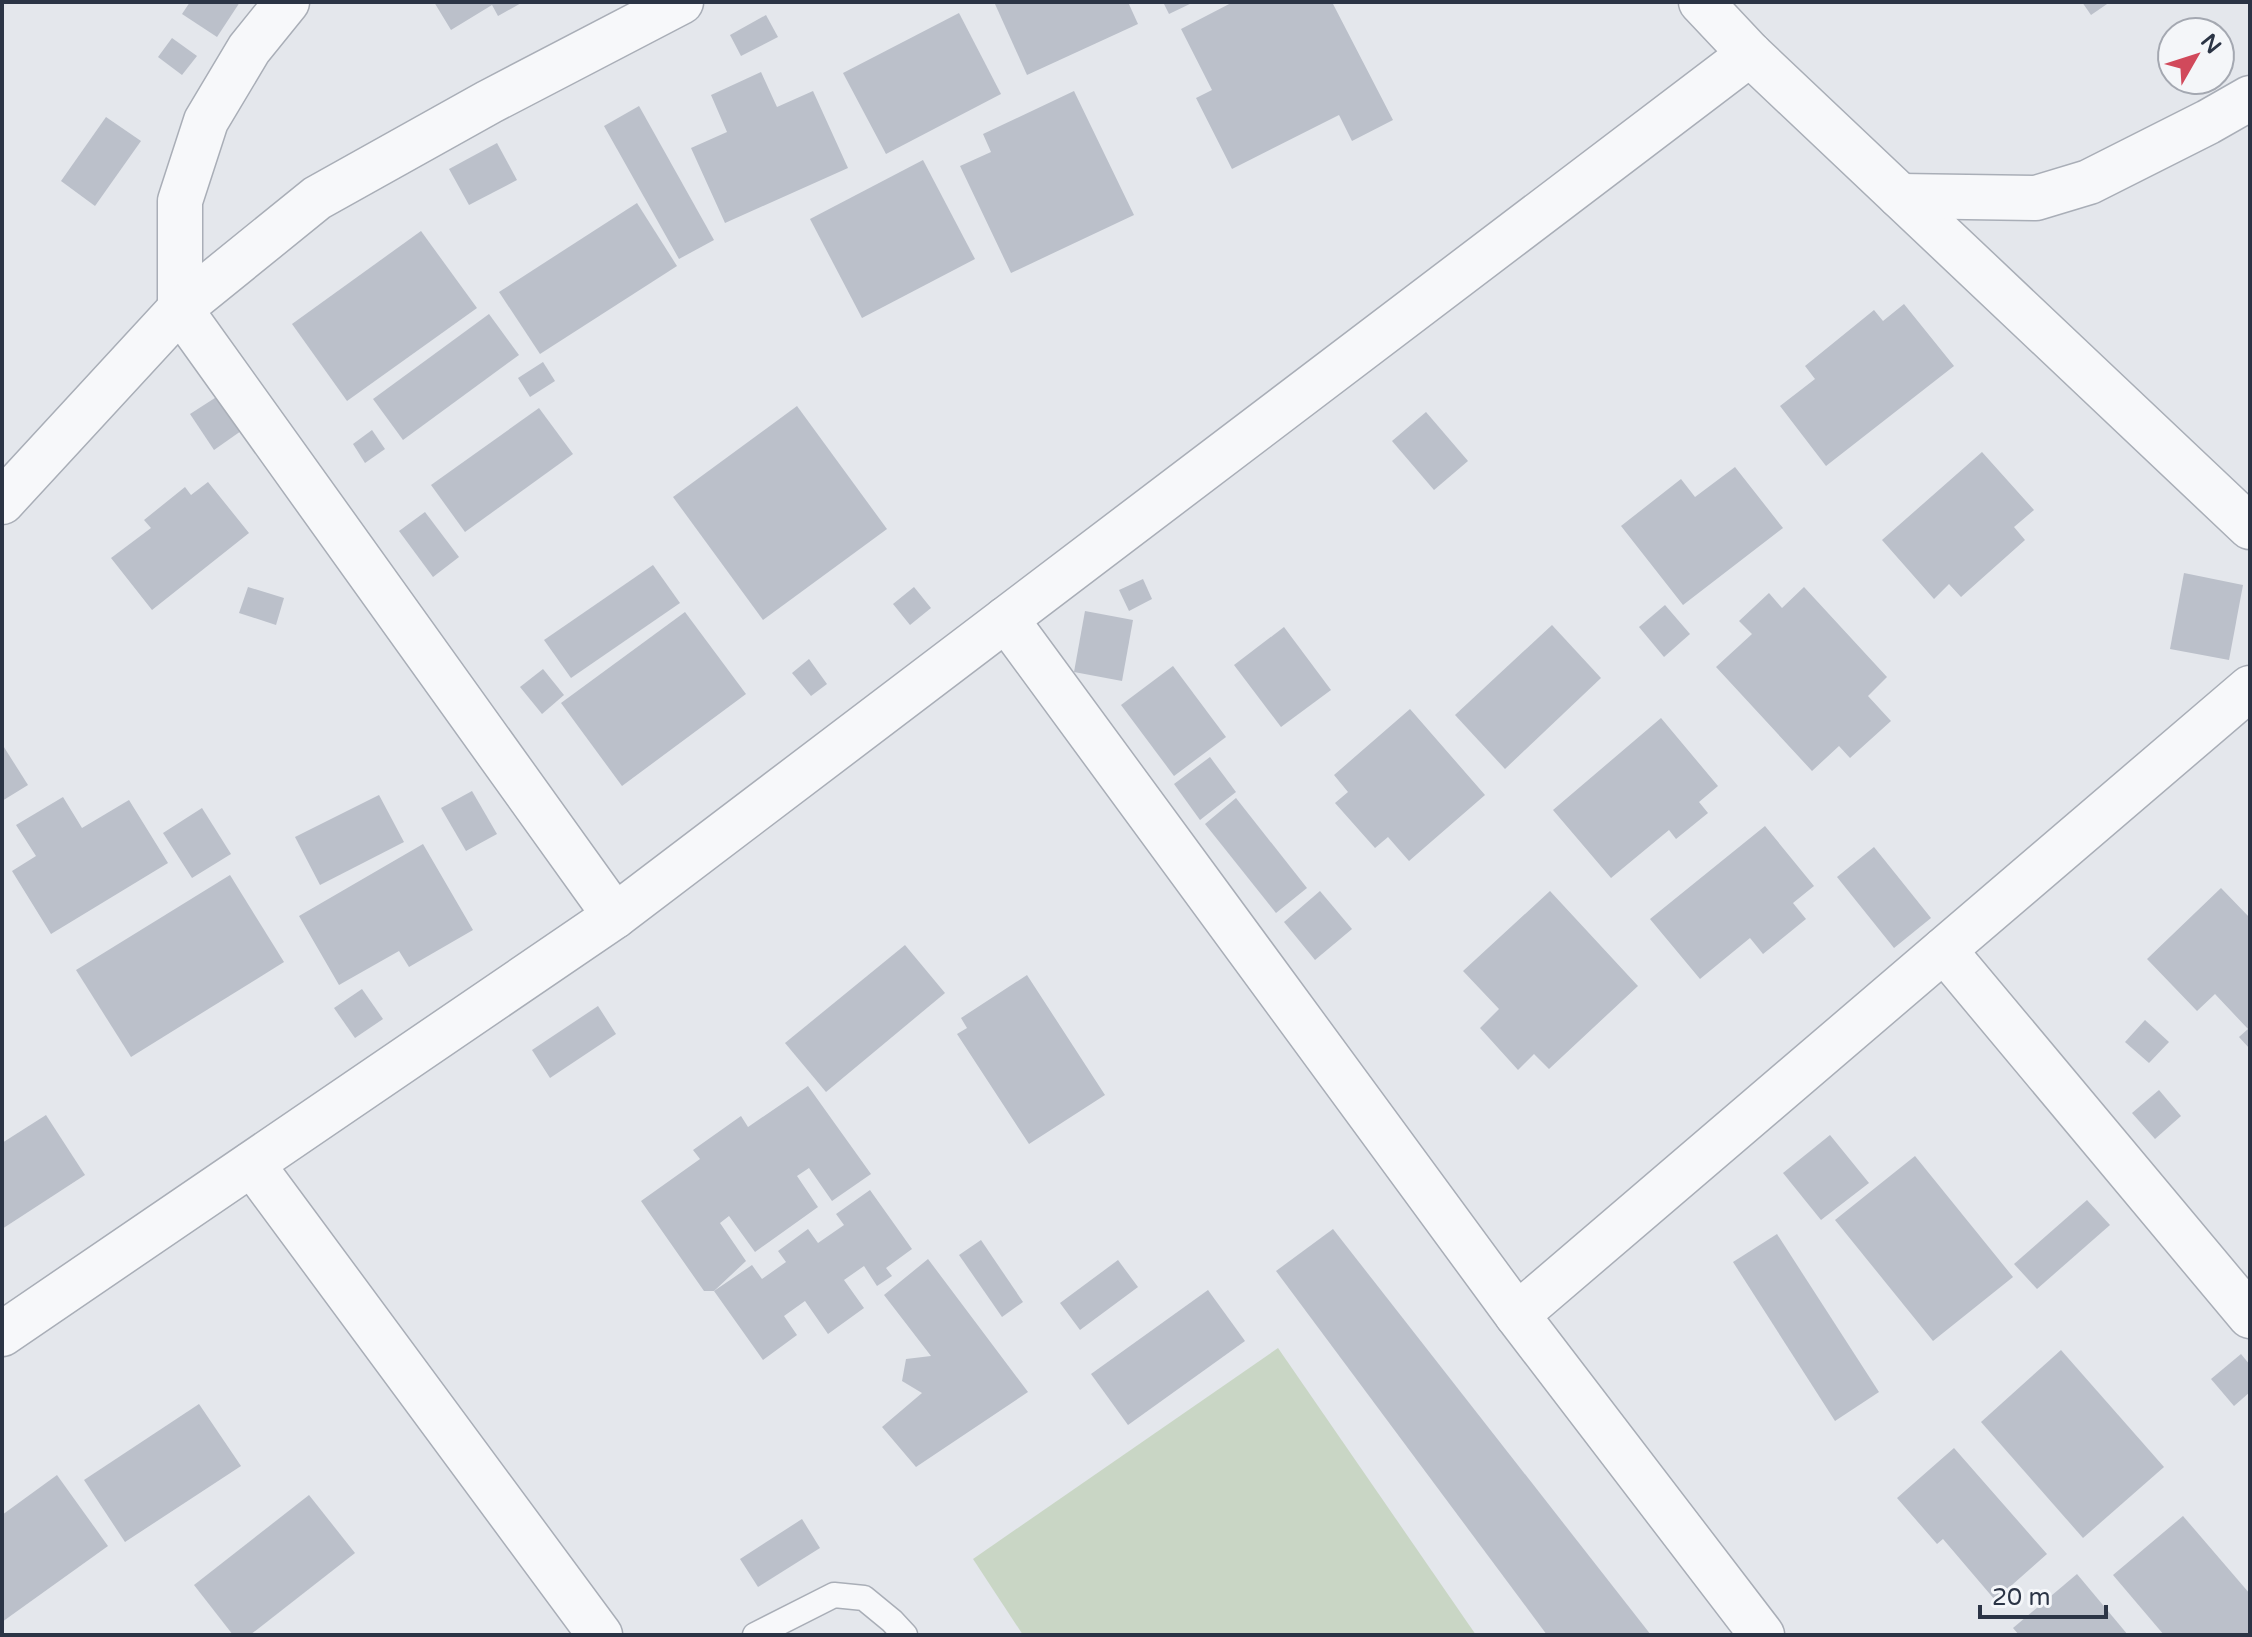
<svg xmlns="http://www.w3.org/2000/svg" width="2252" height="1637" font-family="'Varela Round',sans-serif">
  <rect width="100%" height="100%" fill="#e4e7ec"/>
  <polygon fill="#c9d6c5" points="1278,1348 1476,1635 1023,1635 973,1559"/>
  <g fill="#bbc0ca">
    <polygon points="190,2 240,2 217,37 182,14"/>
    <polygon points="434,2 523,2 498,16 492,5 451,30"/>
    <polygon points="999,2 1128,2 1138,24 1027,75 995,4"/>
    <polygon points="1163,2 1194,2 1169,14"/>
    <polygon points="1233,2 1332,2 1393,120 1352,141 1339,115 1232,169 1196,98 1212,90 1181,29"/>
    <polygon points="2082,2 2110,2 2091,15"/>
    <polygon points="959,13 1001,94 886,154 843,73"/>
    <polygon points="766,15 778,37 741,56 730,35"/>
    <polygon points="172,38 197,56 182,75 158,57"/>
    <polygon points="761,72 777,107 813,91 848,168 725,223 691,148 727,132 711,95"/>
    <polygon points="1074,91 1134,215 1011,273 960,166 991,152 983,134"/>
    <polygon points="639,106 714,240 679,259 604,126"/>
    <polygon points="106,117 141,141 95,206 61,181"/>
    <polygon points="497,143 517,180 469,205 449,169"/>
    <polygon points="923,160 975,259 862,318 810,219"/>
    <polygon points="637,203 677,266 540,354 499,292"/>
    <polygon points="421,231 477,308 347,401 292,324"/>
    <polygon points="1904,304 1954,366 1826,466 1780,406 1815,379 1805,366 1874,310 1883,321"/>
    <polygon points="489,314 519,355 403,440 373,399"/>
    <polygon points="543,362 555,381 530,397 518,378"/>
    <polygon points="218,396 241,431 214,450 190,414"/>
    <polygon points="797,406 887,529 763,620 673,497"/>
    <polygon points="539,408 573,454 465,532 431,485"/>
    <polygon points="1426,412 1468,461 1434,490 1392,441"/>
    <polygon points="372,430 385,449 365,463 353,444"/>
    <polygon points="1982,452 2034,510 2014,527 2025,540 1961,597 1949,584 1934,599 1882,540"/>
    <polygon points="1735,467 1783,528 1683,605 1621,526 1681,479 1695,497"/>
    <polygon points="208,482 249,533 152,610 111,558 151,528 144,520 185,487 191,495"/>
    <polygon points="425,512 459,557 433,577 399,531"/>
    <polygon points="653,565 680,603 571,678 544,640"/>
    <polygon points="2184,573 2243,585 2229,660 2170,649"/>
    <polygon points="1143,579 1152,599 1129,611 1119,590"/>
    <polygon points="248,587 284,598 276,625 239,613"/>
    <polygon points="914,587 931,608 910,625 893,604"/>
    <polygon points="1804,587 1887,677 1868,696 1891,721 1850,758 1839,746 1812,771 1716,667 1752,634 1739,621 1769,593 1782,608"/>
    <polygon points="1665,605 1690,634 1664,657 1639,627"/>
    <polygon points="1085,611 1133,620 1122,681 1074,672"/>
    <polygon points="685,612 746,694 622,786 561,703"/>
    <polygon points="1552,625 1601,678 1505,769 1455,715"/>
    <polygon points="1284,627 1331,690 1281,727 1234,665"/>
    <polygon points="809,659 827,684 811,696 792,673"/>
    <polygon points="1173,666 1226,737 1174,776 1121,705"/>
    <polygon points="543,669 564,695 542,714 520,687"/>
    <polygon points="1410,709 1485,795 1409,861 1388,837 1375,848 1335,803 1348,792 1334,775"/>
    <polygon points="1661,718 1718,786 1699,802 1708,813 1676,839 1669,830 1611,878 1553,810"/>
    <polygon points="2,744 28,785 2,801"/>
    <polygon points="1210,757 1236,792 1200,820 1174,784"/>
    <polygon points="472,791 497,834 466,851 441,808"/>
    <polygon points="379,795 404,842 320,885 295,837"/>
    <polygon points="63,797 82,828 129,800 168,863 51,934 12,871 36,856 16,825"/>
    <polygon points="1236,798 1307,888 1276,913 1205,824"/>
    <polygon points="202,808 231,854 192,878 163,833"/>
    <polygon points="1765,826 1814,886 1793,903 1806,919 1763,954 1750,938 1700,979 1650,919"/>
    <polygon points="423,844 473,930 409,967 399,951 339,985 299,916"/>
    <polygon points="1874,847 1931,918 1894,948 1837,877"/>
    <polygon points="230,875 284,962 131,1057 76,970"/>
    <polygon points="2221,888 2250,918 2250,1049 2239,1037 2248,1029 2215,994 2197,1011 2147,959"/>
    <polygon points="1320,891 1352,929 1315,960 1284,922"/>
    <polygon points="1550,891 1638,986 1549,1069 1534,1054 1518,1070 1480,1028 1499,1009 1463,971"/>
    <polygon points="905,945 945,993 826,1092 785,1043"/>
    <polygon points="1027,975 1105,1095 1029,1144 957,1034 967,1028 961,1018"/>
    <polygon points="362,989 383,1019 355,1038 334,1008"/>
    <polygon points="598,1006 616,1034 550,1078 532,1050"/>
    <polygon points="2145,1020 2169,1042 2149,1063 2125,1042"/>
    <polygon points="808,1086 871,1174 832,1201 809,1168 797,1176 818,1207 755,1252 729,1216 720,1223 746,1261 714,1291 704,1291 641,1201 700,1159 693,1150 741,1116 748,1127"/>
    <polygon points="2159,1090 2181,1116 2155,1139 2132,1113"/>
    <polygon points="46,1115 85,1175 2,1229 2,1143"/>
    <polygon points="1830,1135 1869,1183 1821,1220 1783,1173"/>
    <polygon points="1915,1156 2013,1277 1933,1341 1835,1220"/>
    <polygon points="870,1190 912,1249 886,1268 892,1276 877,1286 864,1266 844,1280 864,1308 828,1334 805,1301 784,1316 797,1335 763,1360 714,1291 752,1265 762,1279 786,1262 778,1251 808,1229 818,1243 844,1225 836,1214"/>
    <polygon points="2087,1200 2110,1225 2037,1289 2014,1264"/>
    <polygon points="1333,1229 1651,1635 1547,1635 1276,1271"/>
    <polygon points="1777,1234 1879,1392 1835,1421 1733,1262"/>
    <polygon points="981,1240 1023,1302 1002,1317 959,1255"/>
    <polygon points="928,1259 1028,1392 916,1467 882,1427 922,1393 902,1381 906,1359 931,1356 884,1295"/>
    <polygon points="1118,1260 1138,1287 1080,1330 1060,1303"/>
    <polygon points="1208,1290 1245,1341 1128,1425 1091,1374"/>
    <polygon points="2061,1350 2164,1467 2083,1538 1981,1422"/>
    <polygon points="2241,1354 2250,1365 2250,1392 2234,1406 2211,1379"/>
    <polygon points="199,1404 241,1466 125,1542 84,1480"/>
    <polygon points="1954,1448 2047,1554 1995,1600 1943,1539 1937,1544 1897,1498"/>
    <polygon points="57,1475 108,1546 2,1622 2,1515"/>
    <polygon points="309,1495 355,1553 250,1635 233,1635 194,1585"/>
    <polygon points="2183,1516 2250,1594 2250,1635 2164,1635 2113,1575"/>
    <polygon points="802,1519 820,1548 758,1587 740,1559"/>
    <polygon points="2077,1574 2128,1635 2019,1635 2013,1628"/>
  </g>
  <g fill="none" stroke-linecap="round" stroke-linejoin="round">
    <defs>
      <polyline id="service" points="755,1635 834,1595 864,1598 892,1621 905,1635"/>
      <g id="minor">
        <polyline points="287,2 249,49 206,121 180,201 180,309 615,916"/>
        <polyline points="1701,2 1750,54 2250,527"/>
        <polyline points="1900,196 2036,198 2089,182 2208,122 2250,98"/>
        <polyline points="2,502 180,309 317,198 489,102 681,2"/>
        <polyline points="1006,619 1517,1315 1762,1635"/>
        <polyline points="1944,950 2250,1316"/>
        <polyline points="252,1164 600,1635"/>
        <polyline points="1517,1315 2250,688"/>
        <polyline points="2,1334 615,916 1750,54"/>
      </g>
    </defs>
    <use href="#service" stroke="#a9aeb7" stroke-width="27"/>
    <use href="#minor" stroke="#a9aeb7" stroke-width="47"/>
    <use href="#service" stroke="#f7f8fa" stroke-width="24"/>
    <use href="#minor" stroke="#f7f8fa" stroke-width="44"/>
  </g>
  <rect width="2252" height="1637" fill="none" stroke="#2b3445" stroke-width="8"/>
  <g transform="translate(2196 56) rotate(51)"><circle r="38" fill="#f4f6f9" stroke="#a4a8b1" stroke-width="2"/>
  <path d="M0-6L14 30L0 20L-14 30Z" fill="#d1495b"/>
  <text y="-12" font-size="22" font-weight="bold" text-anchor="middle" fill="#2b3445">N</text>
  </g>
  <path d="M1980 1605v12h126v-12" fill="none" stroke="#2b3445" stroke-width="4"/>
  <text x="1992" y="1605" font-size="24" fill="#2b3445" stroke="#f4f6f9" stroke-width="6" paint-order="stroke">20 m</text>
</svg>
